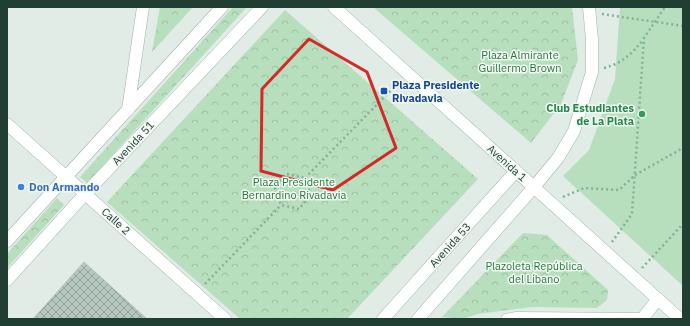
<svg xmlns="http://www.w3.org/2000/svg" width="690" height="326" font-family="'IBM Plex Sans',sans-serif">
  <defs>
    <pattern id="forest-crowns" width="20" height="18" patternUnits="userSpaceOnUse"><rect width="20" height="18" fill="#b8dfbd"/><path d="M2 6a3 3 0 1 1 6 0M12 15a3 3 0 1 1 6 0" fill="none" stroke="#9ec0a3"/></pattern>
    <pattern id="building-cross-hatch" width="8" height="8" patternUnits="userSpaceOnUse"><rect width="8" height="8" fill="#b5c7be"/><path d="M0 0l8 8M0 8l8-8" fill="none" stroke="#93a39b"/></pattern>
  </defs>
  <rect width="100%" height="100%" fill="#e0ece5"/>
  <g fill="url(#forest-crowns)">
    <polygon points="160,7 193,7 152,52"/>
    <polygon points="233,7 247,7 87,183 80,177"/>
    <polygon points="373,7 572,7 578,60 561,104 531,143"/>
    <polygon points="285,10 478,179 347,319 240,319 107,202"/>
    <polygon points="57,198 64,205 7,268 7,254"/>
    <polygon points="523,233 547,235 608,290 607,300 597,308 532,307 478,314 462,319 442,317"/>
  </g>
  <polygon fill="#b8dfbd" points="620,7 683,7 683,286 563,176 589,150 615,79"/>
  <polygon fill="url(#building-cross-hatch)" stroke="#b2c6bb" points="84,262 147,319 33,319"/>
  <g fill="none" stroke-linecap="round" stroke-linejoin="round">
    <defs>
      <polyline id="pedestrian" points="506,319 516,317 643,318"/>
      <g id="minor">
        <polyline points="128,110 143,7"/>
        <polyline points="7,124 225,319"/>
        <polyline points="642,319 658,299"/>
      </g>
      <g id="tertiary">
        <polyline points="7,241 222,7"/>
        <polyline points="7,280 85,194 262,7"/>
        <polyline points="383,319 516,171"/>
        <polyline points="418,319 534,187"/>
      </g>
      <g id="secondary">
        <polyline points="334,7 680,319"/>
        <polyline points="534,187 558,158 574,131 592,72 592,40 589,7"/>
      </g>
    </defs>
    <use href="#pedestrian" stroke="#a3b4ab" stroke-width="11"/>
    <use href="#minor" stroke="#a3b4ab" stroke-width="13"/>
    <use href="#tertiary" stroke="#a3b4ab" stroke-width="13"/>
    <use href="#secondary" stroke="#9eb8ab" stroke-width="13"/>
    <g stroke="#7fb29a" stroke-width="2.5" stroke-dasharray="2 3" stroke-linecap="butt">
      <polyline points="602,14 683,26"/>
      <path d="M604,68C623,63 631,54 644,39"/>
      <polygon points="287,174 305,178 311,195 299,209 281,205 275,188"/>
      <polyline points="305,178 399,82"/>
      <polyline points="563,197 584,188 619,190 635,175 683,148"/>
      <polyline points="612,242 632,214 644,38 665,7"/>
      <polyline points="642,268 683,224"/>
      <polyline points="205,284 281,205"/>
    </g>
    <use href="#pedestrian" stroke="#fff" stroke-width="10"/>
    <use href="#minor" stroke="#fff" stroke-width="12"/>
    <use href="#tertiary" stroke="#fff" stroke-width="12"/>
    <use href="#secondary" stroke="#fff" stroke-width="12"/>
  </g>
  <path fill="none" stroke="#d62828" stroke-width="3" stroke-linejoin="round" d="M309,39L367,72L396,148L333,190L261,171L262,89Z"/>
  <rect fill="#1a4fb4" stroke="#f1f8f4" stroke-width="1.5" x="380" y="87" width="8" height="8" rx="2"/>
  <circle fill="#2e9e5b" stroke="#f1f8f4" stroke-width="1.5" cx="642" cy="114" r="4"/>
  <circle fill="#3f7fe0" stroke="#f1f8f4" stroke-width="1.5" cx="21" cy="187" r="4"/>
  <g text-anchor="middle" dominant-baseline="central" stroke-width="3" stroke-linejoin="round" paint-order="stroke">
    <g font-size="11" fill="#28773b" stroke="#f1f8f4">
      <text x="520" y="55">Plaza Almirante<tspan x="520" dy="13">Guillermo Brown</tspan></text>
      <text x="294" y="182">Plaza Presidente<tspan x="294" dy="13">Bernardino Rivadavia</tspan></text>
      <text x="534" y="266">Plazoleta República<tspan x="534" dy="13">del Líbano</tspan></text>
    </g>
    <g font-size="11" font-weight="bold" fill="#164399" stroke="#f1f8f4" text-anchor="start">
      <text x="392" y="85">Plaza Presidente<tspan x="392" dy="13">Rivadavia</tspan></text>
    </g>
    <g font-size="11" font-weight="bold" fill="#27864d" stroke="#f1f8f4" text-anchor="end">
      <text x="634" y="108">Club Estudiantes<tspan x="634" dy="13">de La Plata</tspan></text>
    </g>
    <g font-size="11" fill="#203e31" stroke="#f1f8f4">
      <text transform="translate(133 143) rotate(-47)">Avenida 51</text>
      <text transform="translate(507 163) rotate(42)">Avenida 1</text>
      <text transform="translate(116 221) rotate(42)">Calle 2</text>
      <text transform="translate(450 245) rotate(-48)">Avenida 53</text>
    </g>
    <g font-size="11" font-weight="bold" fill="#366cbe" stroke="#f1f8f4" text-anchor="start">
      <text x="29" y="187">Don Armando</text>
    </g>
  </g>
  <rect width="690" height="326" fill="none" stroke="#203e31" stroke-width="16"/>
</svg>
